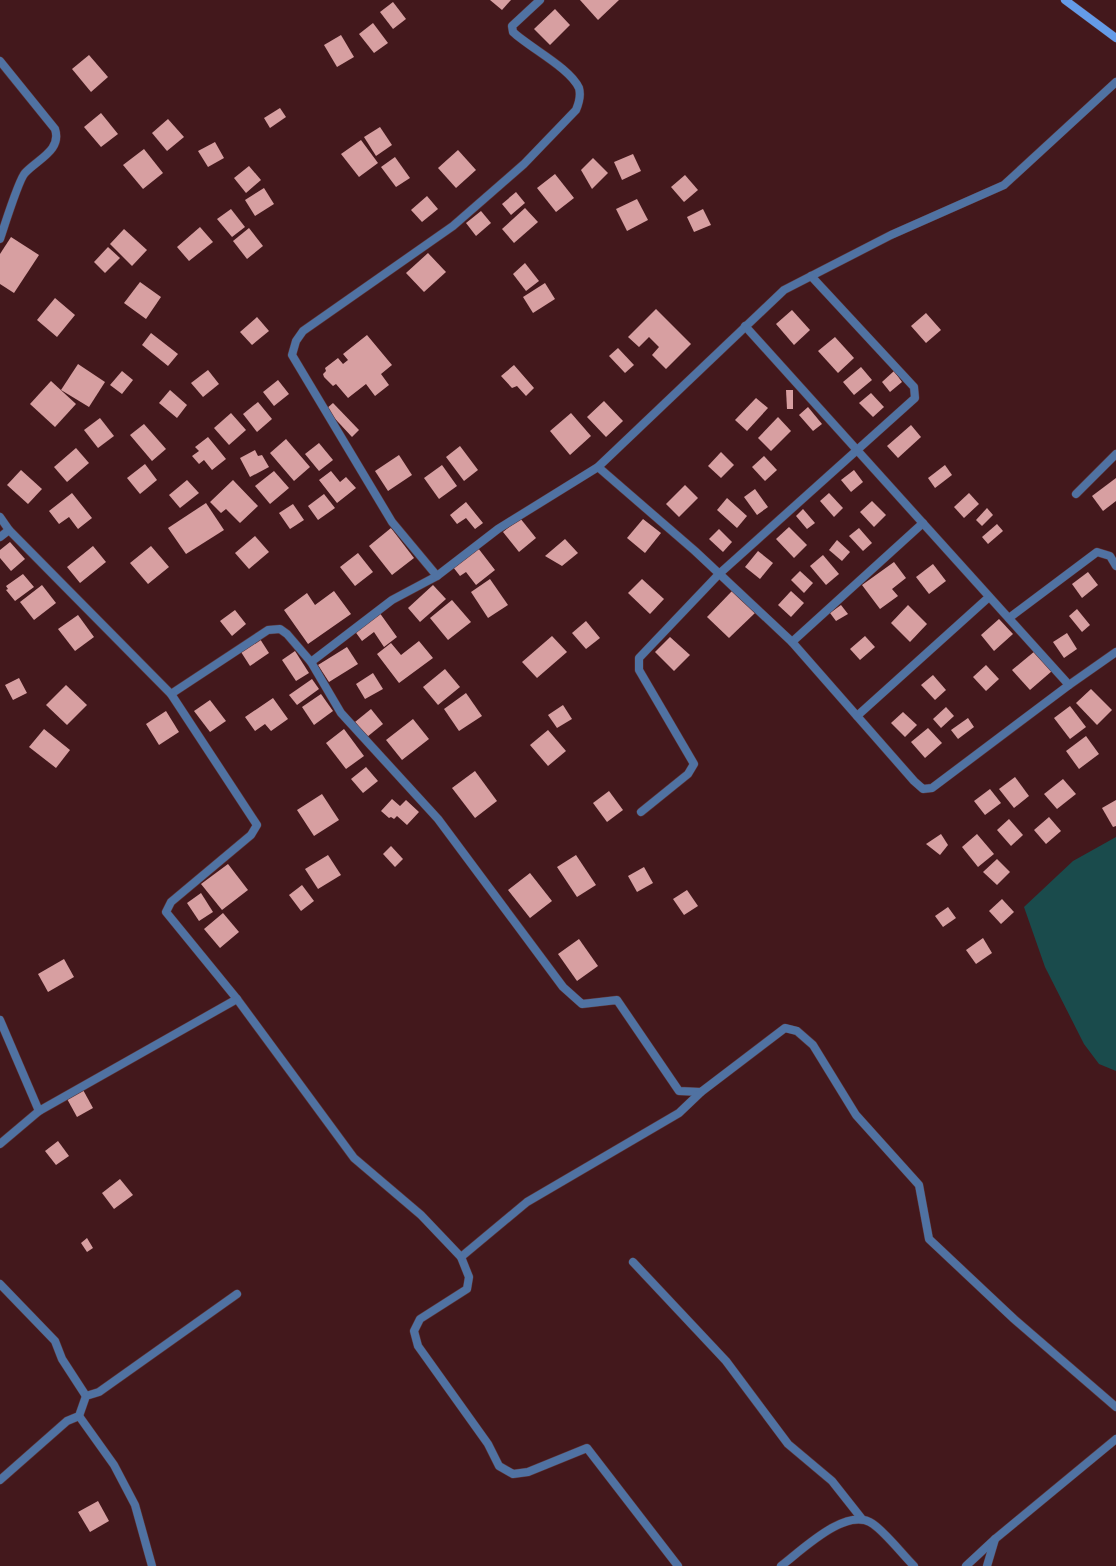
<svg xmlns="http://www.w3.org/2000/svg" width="1116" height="1566" font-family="'Space Grotesk',sans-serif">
  <rect width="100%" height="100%" fill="#43181c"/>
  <polygon fill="#1a4b4c" points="1116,837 1116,1071 1099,1064 1084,1044 1045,967 1024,907 1073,861"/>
  <g fill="#d79fa1">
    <polygon points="490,0 511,0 502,10"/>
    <polygon points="580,0 619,0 598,20"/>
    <polygon points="393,2 406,19 393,29 380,12"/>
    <polygon points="555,9 570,25 550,45 534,29"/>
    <polygon points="373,23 388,43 374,53 359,34"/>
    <polygon points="341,35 354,57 337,67 324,45"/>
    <polygon points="89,55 108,77 91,92 72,69"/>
    <polygon points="280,108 286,117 270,128 264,118"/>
    <polygon points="101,113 118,134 101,147 84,127"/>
    <polygon points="168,119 184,137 167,151 152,133"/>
    <polygon points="380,127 392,145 376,156 364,137"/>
    <polygon points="361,140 378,163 359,177 341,154"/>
    <polygon points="215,142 224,158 208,167 198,151"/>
    <polygon points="144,149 163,173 143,189 123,165"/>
    <polygon points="458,150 476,170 456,188 438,168"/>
    <polygon points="633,154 641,171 622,180 614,162"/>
    <polygon points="395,157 410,178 396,187 381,167"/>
    <polygon points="593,158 608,173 592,189 581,170"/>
    <polygon points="249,166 261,180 246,193 234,178"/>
    <polygon points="555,174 574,198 556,212 537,188"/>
    <polygon points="685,175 698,190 684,202 671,187"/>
    <polygon points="264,188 274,204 255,216 245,200"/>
    <polygon points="516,192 525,203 511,215 502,204"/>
    <polygon points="427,196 438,209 422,222 411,210"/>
    <polygon points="637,199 648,220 627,231 616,209"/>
    <polygon points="525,208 538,222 514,243 502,229"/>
    <polygon points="231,209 245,227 232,237 217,219"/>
    <polygon points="703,209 711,225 694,232 687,217"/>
    <polygon points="481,211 491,223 476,236 466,223"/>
    <polygon points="200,227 213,242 189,261 177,247"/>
    <polygon points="249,228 263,246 247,259 233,241"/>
    <polygon points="124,229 147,250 132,266 110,244"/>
    <polygon points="11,237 39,255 14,293 0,284 0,254"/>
    <polygon points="108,247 120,258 105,273 94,262"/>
    <polygon points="428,253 446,272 424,292 406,273"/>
    <polygon points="525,263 539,281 526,291 513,274"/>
    <polygon points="140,282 161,297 146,319 124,303"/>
    <polygon points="545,283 555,299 533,313 523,297"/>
    <polygon points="55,298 75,315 57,337 37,320"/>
    <polygon points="656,309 691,344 666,369 652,355 659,347 649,337 639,347 628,337"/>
    <polygon points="792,310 810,330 794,345 776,324"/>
    <polygon points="926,313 941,330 926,343 911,326"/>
    <polygon points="257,317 269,331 252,345 240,332"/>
    <polygon points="151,333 178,354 168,366 142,345"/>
    <polygon points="367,335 392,365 381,374 389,385 375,396 366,384 348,398 336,384 333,386 324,377 323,374 326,371 325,368 338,358 343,364 348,360 343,354"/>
    <polygon points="835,337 854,358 838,373 818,351"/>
    <polygon points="618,348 634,365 625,373 609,356"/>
    <polygon points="78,364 105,382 89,407 61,390"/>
    <polygon points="514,365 534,388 526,396 517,386 512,388 501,376"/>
    <polygon points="861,367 872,380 854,395 843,382"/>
    <polygon points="208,370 219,384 203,397 191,383"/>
    <polygon points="122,371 133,380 122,394 110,385"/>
    <polygon points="894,371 902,382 890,392 882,382"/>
    <polygon points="278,380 289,394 274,406 263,392"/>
    <polygon points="51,381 76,404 55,427 30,404"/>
    <polygon points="170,390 187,405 177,418 159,403"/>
    <polygon points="786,390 793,390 793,409 787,409"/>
    <polygon points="871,393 884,407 873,417 859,403"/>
    <polygon points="756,398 768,408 747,431 735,420"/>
    <polygon points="604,401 623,421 606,437 587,417"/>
    <polygon points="258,402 272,419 257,432 243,414"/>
    <polygon points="333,403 359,430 352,437 326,409"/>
    <polygon points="808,407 822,424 813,431 799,415"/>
    <polygon points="231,413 246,430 229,445 214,428"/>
    <polygon points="571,413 591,436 570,455 550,431"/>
    <polygon points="778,417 791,431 771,451 758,438"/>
    <polygon points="100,418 114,436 98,448 84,430"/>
    <polygon points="144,424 166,449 152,461 130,435"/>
    <polygon points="911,425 921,437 898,458 887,446"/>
    <polygon points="208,437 226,459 212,470 204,460 199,464 192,456 199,451 195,447"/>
    <polygon points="286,439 310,467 294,481 270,453"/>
    <polygon points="319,443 333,460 319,471 305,454"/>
    <polygon points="460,446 478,470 464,481 446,457"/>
    <polygon points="76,448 89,463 67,482 54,467"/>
    <polygon points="255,450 258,456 262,455 269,467 250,477 240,458"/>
    <polygon points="721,452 734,465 721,478 708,466"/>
    <polygon points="399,455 412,475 388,491 375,471"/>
    <polygon points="764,456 777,470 765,481 752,467"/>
    <polygon points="145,464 157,480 140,494 127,478"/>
    <polygon points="442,465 457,486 439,499 424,478"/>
    <polygon points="945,465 952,475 935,488 928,478"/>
    <polygon points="21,470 42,489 28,504 7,485"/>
    <polygon points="854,470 863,482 851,492 841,480"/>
    <polygon points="274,471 289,488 270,504 255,486"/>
    <polygon points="331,471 340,482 346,477 356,488 337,503 319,480"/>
    <polygon points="1116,478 1116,501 1103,511 1092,496"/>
    <polygon points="187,480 199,493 180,508 169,495"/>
    <polygon points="233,480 258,506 240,523 226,509 221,513 210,502"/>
    <polygon points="685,485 698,498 679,517 666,504"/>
    <polygon points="755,489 768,507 757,515 744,497"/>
    <polygon points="72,493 92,518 78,529 69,517 59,524 49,511"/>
    <polygon points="829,493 843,508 834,517 820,501"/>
    <polygon points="969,493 979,504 964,518 954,507"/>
    <polygon points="324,494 335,508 318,520 308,506"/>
    <polygon points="727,498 747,516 737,528 717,510"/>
    <polygon points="872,501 886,515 874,527 860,512"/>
    <polygon points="466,502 483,523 475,529 466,518 457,524 450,515"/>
    <polygon points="206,503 224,530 186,554 168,528"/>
    <polygon points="293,504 304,520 290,529 279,513"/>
    <polygon points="987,508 993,515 982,526 976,520"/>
    <polygon points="803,509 815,523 807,529 796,516"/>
    <polygon points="520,518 536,538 519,552 503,532"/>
    <polygon points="643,519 661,533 645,553 627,538"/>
    <polygon points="997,524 1003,531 988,544 982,537"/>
    <polygon points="789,527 807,545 794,558 776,539"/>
    <polygon points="391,528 414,558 392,575 369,546"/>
    <polygon points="859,528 872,543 863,551 849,536"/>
    <polygon points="719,529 732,542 723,552 709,539"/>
    <polygon points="255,536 269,552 249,569 235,553"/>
    <polygon points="565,539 578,553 562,566 545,556"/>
    <polygon points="837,540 850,552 842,561 829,550"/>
    <polygon points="10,542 25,559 11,571 0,558 0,550"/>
    <polygon points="93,546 106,562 80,583 67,567"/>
    <polygon points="151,546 169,567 148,584 130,563"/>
    <polygon points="478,548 495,570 476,585 466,572 460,576 453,567"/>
    <polygon points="758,551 773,563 760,579 745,567"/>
    <polygon points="358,553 373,572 355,586 340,567"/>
    <polygon points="823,555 839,574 826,585 810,566"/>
    <polygon points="894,562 906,578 892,589 898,596 880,609 862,585"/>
    <polygon points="933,564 946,581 929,594 916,577"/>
    <polygon points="800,571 813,583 804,593 791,580"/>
    <polygon points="1088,572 1098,585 1082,598 1072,584"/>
    <polygon points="23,574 34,587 15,601 6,590 8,589 6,586"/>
    <polygon points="490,579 508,605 488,618 471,592"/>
    <polygon points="642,579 664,599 650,614 628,593"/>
    <polygon points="42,585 56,603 34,620 20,602"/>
    <polygon points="433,585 446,599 420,622 408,608"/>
    <polygon points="334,591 351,614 308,644 284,610 307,593 315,605"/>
    <polygon points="732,591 755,613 729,638 707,617"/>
    <polygon points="791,591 804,603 791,617 778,605"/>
    <polygon points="452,600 471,622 448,640 430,618"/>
    <polygon points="841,605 848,614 836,621 830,613"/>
    <polygon points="908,605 927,624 910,642 891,623"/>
    <polygon points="1077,609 1090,625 1082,632 1069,616"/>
    <polygon points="235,610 246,624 232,636 220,621"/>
    <polygon points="379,612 397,637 384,647 374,632 362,641 354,630"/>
    <polygon points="78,615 94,637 75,651 58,629"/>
    <polygon points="999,619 1013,634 994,651 981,635"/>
    <polygon points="586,621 600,638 586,649 572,633"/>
    <polygon points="1067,633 1077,649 1064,658 1053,642"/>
    <polygon points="552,636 567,652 537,678 522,662"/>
    <polygon points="865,636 875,647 860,660 850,649"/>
    <polygon points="670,637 690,655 674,671 655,652"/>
    <polygon points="260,639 269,653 250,666 241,652"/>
    <polygon points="419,641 433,658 399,683 377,654 391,643 401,655"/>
    <polygon points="347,647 358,664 329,682 318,665"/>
    <polygon points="295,651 309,673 296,681 282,660"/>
    <polygon points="1035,651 1052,671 1030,690 1012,670"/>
    <polygon points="986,665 999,679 986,691 973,677"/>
    <polygon points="445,669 460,687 438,705 423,687"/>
    <polygon points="373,673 383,689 365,699 356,684"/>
    <polygon points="933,675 946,690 935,700 921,685"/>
    <polygon points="19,678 27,693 13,700 5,685"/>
    <polygon points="312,679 319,689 297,705 289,695"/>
    <polygon points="66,685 87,705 67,725 46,705"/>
    <polygon points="1091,689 1112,710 1097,725 1076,703"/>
    <polygon points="466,693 482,716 459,731 444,709"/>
    <polygon points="321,694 333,711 314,725 302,707"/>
    <polygon points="273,698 288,719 271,731 265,724 255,731 245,717"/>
    <polygon points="210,700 226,721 210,732 194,711"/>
    <polygon points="563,705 572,719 557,728 548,715"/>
    <polygon points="1070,706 1086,727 1070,739 1054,718"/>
    <polygon points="946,707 954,716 941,728 933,719"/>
    <polygon points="371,709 383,724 367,737 355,722"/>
    <polygon points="166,711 179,732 159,745 146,724"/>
    <polygon points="903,712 917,725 905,737 891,723"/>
    <polygon points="968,718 974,727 958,739 951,730"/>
    <polygon points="413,719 429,739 402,760 386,740"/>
    <polygon points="928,728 942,743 925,758 911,742"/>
    <polygon points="44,729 70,750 56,768 29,747"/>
    <polygon points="344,729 364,756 346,769 326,743"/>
    <polygon points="548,730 566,751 548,766 530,745"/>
    <polygon points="1086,736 1099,754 1079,769 1066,751"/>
    <polygon points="366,767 378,781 363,793 351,779"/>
    <polygon points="475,771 497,801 475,818 452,788"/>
    <polygon points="1015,777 1029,796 1014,808 999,789"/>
    <polygon points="1063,779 1076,794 1057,809 1044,794"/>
    <polygon points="990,789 1001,803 985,815 974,801"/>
    <polygon points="609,791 623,810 607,822 593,803"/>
    <polygon points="322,794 339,820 314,836 297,810"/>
    <polygon points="392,799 400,806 406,800 419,812 407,825 397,816 394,819 391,817 389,818 381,811"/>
    <polygon points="1116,800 1116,826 1113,827 1102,808"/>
    <polygon points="1049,817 1061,831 1046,844 1034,830"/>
    <polygon points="1009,819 1023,835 1011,846 997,830"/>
    <polygon points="941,834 948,845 940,855 926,844"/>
    <polygon points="977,834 994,854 978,867 962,847"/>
    <polygon points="391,846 403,859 395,867 383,854"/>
    <polygon points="328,855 341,875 318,889 305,869"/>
    <polygon points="576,855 596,885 577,897 557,867"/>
    <polygon points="997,859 1010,872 997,885 983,872"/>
    <polygon points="228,864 248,890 222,910 201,884"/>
    <polygon points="644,867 653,883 637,892 628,876"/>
    <polygon points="530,873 552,901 530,918 508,890"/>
    <polygon points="302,885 314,901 301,911 289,895"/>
    <polygon points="687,890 698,906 684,915 673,899"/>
    <polygon points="201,893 213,912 199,921 187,903"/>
    <polygon points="1002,899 1014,912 1001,924 989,911"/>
    <polygon points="948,907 956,918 943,927 935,916"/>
    <polygon points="223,913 239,932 220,948 204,929"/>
    <polygon points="983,938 992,953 976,964 966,950"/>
    <polygon points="579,939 598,966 577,981 558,954"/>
    <polygon points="64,959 74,977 48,992 38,974"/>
    <polygon points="82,1088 93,1108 77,1117 66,1097"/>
    <polygon points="58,1141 69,1156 56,1165 45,1151"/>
    <polygon points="120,1179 133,1195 114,1209 102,1193"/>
    <polygon points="87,1238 93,1248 87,1252 81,1243"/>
    <polygon points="98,1501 109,1521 90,1532 78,1512"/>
  </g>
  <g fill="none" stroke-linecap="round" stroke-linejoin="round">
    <defs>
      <g id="minor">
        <path d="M0,61L55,129C62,150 38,159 25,173C19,179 4,227 0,239"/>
        <polyline points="745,326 1069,685"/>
        <polyline points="598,467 695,551 792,642 914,781 923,789 932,788 1069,685 1116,652"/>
        <polyline points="1076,494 1116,454"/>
        <polyline points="0,517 9,530 171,694 268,630 280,629 287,634 311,662 392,600 437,576 498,529 598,467 784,290 891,235 1004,185 1116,82"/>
        <polyline points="0,537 9,530"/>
        <path d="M437,576L392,522L292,355L296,341L303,331L453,226L524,164L576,110C579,103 581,95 579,88C570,68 530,48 513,32L512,26L540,0"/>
        <polyline points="1009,618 1097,552 1110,556 1116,566"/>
        <polyline points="792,642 923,523"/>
        <polyline points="311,662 341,713 438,819 563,987 582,1004 617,1000 679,1091 701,1092 785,1028 797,1031 813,1045 856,1115 919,1185 929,1239 1014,1319 1116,1407"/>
        <polyline points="171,694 257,825 251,835 171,902 166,912 237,999 354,1158 421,1215 461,1257 469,1277 467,1289 420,1319 414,1331 418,1346 488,1444 499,1466 513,1474 528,1472 587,1448 678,1566"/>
        <polyline points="857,716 989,597"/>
        <polyline points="641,812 688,774 694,764 639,670 639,658 719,574 915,398 914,387 811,276"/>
        <polyline points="0,1020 39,1111"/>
        <polyline points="0,1144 39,1111 237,999"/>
        <polyline points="461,1257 527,1202 679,1113 701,1092"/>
        <polyline points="633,1262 726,1361 788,1444 832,1481 862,1519"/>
        <polyline points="0,1284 55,1341 62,1359 86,1396"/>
        <polyline points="79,1416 114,1465 135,1505 152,1566"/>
        <polyline points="0,1480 67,1421 79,1416 86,1396 99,1392 237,1294"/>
        <path d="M781,1566C801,1551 847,1505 873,1524C886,1533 902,1554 914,1566"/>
        <polyline points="966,1566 995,1539 1116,1439"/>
        <polyline points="987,1566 995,1539"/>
      </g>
      <polyline id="secondary" points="1065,0 1116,38"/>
    </defs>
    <use href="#minor" stroke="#5d3538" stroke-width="9"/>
    <use href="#secondary" stroke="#5d3538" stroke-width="9"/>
    <use href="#minor" stroke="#5072a2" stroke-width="8"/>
    <use href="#secondary" stroke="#649be8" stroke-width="8"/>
  </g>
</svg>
